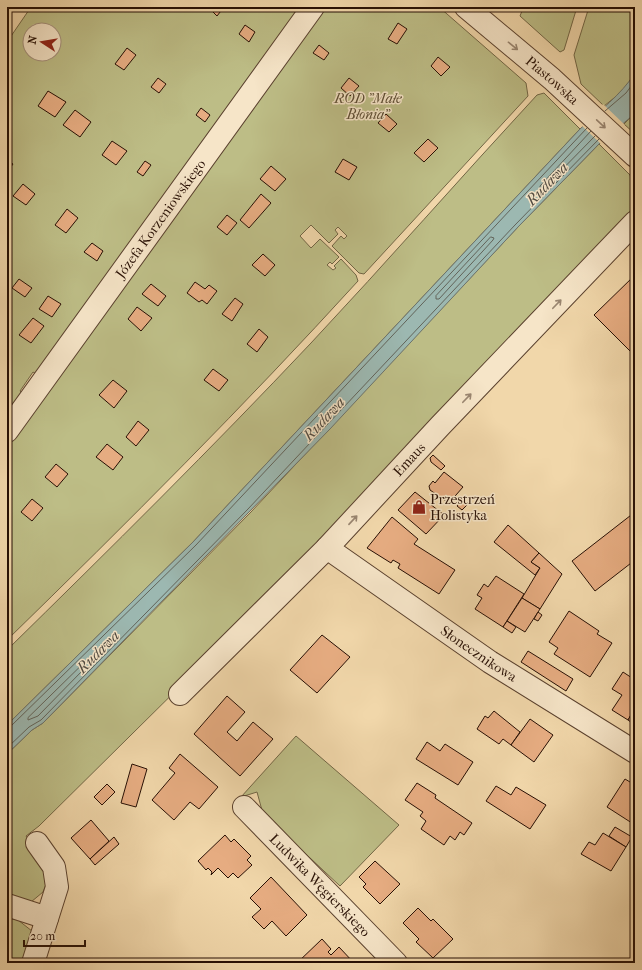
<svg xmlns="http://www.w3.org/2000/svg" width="642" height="970" font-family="'IM FELL French Canon',serif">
  <rect width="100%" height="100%" fill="#f1d7aa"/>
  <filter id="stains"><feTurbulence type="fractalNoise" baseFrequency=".005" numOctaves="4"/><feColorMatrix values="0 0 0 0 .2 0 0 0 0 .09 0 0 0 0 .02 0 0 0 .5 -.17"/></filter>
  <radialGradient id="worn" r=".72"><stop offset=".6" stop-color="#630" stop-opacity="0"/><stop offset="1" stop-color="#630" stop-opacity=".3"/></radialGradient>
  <g fill="#bdbd86" stroke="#726645" fill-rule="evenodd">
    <path d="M31,7H306L38,375L33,372L20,391L25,395L7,419V42ZM30,30H54V54H30Z"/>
    <path d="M322,7H439L526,83L528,96L364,274L359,273L332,246L341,236L344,239L347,236L338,227L335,230L338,234L329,243L311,225L300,236L311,248L320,239L339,257L332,264L330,262L327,265L333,270L336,268L334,266L341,259L356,275L358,281C245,405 127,523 7,640V443Z"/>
    <polygon points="548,7 577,7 564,50 560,52 520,16 522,11"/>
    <polygon points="589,7 635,7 635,73 624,90 604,106 581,84 574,55"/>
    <path d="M544,93L580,129L193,542L7,725V650C110,549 212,448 311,343C387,262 461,177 537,95Z"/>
    <polygon points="635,113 635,134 624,124"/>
    <polygon points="599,144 630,175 635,192 635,212 220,647 39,826 26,836 50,874 43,892 31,902 7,897 7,754 32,730 43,723 251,512 518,227"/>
    <polygon points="296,736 399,825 340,886 263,814 257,792 241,797"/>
    <polygon points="7,918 18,920 37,935 28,963 7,963"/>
  </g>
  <path fill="#9cb8b1" stroke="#6d746c" d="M635,73V113L632,116L599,144L518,227L330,429L43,723L32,730L7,754V725L193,542L580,129C599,111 621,95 635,73Z"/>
  <polygon fill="#f1d7aa" points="603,104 625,125 602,145 581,125"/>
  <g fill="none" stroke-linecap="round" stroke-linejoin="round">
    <g stroke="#62645a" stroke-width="1">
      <polyline points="605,111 626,93 635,81"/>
      <polyline points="591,131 540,186 540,189 543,189 595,136"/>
      <polygon points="491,237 494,238 493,240 439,299 436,299 436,296"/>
      <polygon points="80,667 83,667 83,670 38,716 28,720 28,718"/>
      <polyline points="7,728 11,726 196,545 587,128"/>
      <polyline points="7,748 29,727 41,720 248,509 515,225 599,139"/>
    </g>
  </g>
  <g fill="#e6ac81" stroke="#270f04">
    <polygon points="208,7 224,7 217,16"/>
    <polygon points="398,23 407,29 397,44 388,39"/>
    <polygon points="245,25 255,32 249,42 239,34"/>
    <polygon points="319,45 329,53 324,60 313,53"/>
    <polygon points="127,48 136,55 124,70 115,64"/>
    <polygon points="438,57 450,67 441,76 431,66"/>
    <polygon points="158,78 166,84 159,93 151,87"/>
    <polygon points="349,78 359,86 350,96 341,88"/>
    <polygon points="48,91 66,102 55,117 38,106"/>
    <polygon points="201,108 210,115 205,122 196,115"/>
    <polygon points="75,110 91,122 80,137 63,125"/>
    <polygon points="386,114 397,124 389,132 378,123"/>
    <polygon points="428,139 438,148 424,162 414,153"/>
    <polygon points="112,141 127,151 116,165 102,155"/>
    <polygon points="343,159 357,167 349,180 335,172"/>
    <polygon points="7,160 13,164 7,172"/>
    <polygon points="145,161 151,165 143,176 137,172"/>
    <polygon points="271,166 286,179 275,191 260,179"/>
    <polygon points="23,184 35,194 26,205 13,196"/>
    <polygon points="261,194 271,203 249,228 240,220"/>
    <polygon points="67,209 78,218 66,233 55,225"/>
    <polygon points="227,215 237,223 227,235 217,227"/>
    <polygon points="92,243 103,251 97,261 84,252"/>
    <polygon points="263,254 275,265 265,276 252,265"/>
    <polygon points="635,275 635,356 594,315"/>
    <polygon points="19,279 32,288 25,297 12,288"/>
    <polygon points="195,282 205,289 209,285 217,291 207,304 202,300 199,302 187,293"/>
    <polygon points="151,284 166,296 158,306 142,294"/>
    <polygon points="48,296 61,304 52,317 39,309"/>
    <polygon points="235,298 243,304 232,321 222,314"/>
    <polygon points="137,307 152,318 141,331 128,319"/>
    <polygon points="33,318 44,326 31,343 19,335"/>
    <polygon points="259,329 268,337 257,352 247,344"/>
    <polygon points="213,369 228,380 219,391 204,380"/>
    <polygon points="113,380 127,391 114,408 99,395"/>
    <polygon points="138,421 149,430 136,446 126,437"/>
    <polygon points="107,444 123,457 113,470 96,457"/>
    <polygon points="433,455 445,466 441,470 431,462 430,458"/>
    <polygon points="56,464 68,474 57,487 45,477"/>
    <polygon points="444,472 463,487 449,503 430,490 429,486 433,481 435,483"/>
    <polygon points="415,492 444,515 426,534 398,510"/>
    <polygon points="32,499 43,508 32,521 21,512"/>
    <polygon points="462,500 467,505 462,510 457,506"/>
    <polygon points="635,512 635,560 595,591 572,561"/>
    <polygon points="392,517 418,539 414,544 455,570 439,594 398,568 400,564 393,560 391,563 367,548"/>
    <polygon points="508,525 539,553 531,562 540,568 535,575 494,542"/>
    <polygon points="539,553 562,574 540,609 522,598 540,568 531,562"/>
    <polygon points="496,576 524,594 503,627 475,609 482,598 477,595 484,584 488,587"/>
    <polygon points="522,598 540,609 525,632 507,621"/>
    <polygon points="569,611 599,631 597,634 612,643 590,677 554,654 558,648 549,642"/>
    <polygon points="538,612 542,615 538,621 534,619"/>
    <polygon points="507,621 516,627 512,633 503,627"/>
    <polygon points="322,635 350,657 317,693 290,670"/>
    <polygon points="528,651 573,679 566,691 521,662"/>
    <polygon points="623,672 632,678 635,676 635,708 628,720 612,710 622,695 612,689"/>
    <polygon points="227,696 245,712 227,732 237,741 253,722 273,739 240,776 194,734"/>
    <polygon points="635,708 635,725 628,720"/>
    <polygon points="494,711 520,732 511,745 503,739 499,744 477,729 485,716 488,718"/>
    <polygon points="530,719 553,735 534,762 511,745"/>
    <polygon points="427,742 440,751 445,744 473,762 458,785 416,759"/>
    <polygon points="180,754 218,787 199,809 190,802 174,820 152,800 175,773 169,768"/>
    <polygon points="132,764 147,769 136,807 121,803"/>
    <polygon points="625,779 635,785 635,825 607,807"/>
    <polygon points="417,783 436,795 435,798 472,823 464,835 460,832 455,840 450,836 444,845 421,829 426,821 420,816 423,812 405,800"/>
    <polygon points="107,784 115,792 102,805 94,797"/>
    <polygon points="496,786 511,795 516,787 546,805 530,829 486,801"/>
    <polygon points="91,820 109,841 90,859 71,838"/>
    <polygon points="615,827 632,837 626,847 609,836"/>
    <polygon points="603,833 626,847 611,871 581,854 589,842 595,845"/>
    <polygon points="225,835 231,842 234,839 251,856 247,860 252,865 238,878 233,873 228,878 218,868 211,875 212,872 208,868 206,870 198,861"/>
    <polygon points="114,837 119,844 95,865 90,859"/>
    <polygon points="375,861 400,884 380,904 363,887 366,884 359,877"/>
    <polygon points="271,877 307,915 286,936 272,921 264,929 252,917 261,909 250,898"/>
    <polygon points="418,908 431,921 433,919 453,939 433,958 416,942 419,939 403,923"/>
    <polygon points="322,939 331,949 328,952 331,955 339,947 354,963 297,963"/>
  </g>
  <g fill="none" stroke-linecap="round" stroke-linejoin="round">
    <defs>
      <g id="minor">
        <path id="s1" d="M466,7L552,79L635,156"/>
        <path id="s2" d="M7,431L313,7"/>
        <path id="s3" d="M327,548L490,662L635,752"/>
        <path id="s4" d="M180,694L327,548L440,426L635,222"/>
        <path id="s5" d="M244,807L396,963"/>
        <polyline points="7,905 47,918"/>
        <polyline points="33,963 57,887 54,867 37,843"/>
      </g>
    </defs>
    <use href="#minor" stroke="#5a412e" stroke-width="24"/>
    <use href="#minor" stroke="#f6e5c8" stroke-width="22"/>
  </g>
  <defs><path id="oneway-shaft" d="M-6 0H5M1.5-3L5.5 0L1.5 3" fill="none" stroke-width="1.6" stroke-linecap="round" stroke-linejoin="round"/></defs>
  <g stroke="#998570">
    <use href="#oneway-shaft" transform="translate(513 46) rotate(39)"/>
    <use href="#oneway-shaft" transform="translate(601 124) rotate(43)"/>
    <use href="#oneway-shaft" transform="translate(557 304) rotate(-46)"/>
    <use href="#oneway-shaft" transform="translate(467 398) rotate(-46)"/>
    <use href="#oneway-shaft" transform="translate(353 520) rotate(-47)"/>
  </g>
  <defs>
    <symbol id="shop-bare" viewBox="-9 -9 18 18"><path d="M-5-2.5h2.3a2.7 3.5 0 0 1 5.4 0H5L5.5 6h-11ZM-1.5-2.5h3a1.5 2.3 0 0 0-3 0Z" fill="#8f2418" stroke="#f6e5c8" stroke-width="2.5" paint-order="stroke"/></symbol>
  </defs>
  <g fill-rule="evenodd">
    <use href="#shop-bare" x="409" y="497" width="20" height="20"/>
  </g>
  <g text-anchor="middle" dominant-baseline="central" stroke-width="3" stroke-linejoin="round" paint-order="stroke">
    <g font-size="14" fill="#270f04" stroke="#f6e5c8">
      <text stroke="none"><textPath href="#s1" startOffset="113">Piastowska</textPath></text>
      <text stroke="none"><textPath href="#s2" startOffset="262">Józefa Korzeniowskiego</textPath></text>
      <text stroke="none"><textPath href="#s4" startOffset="328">Emaus</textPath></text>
      <text stroke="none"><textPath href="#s3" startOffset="185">Słonecznikowa</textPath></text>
      <text stroke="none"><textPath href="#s5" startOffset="109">Ludwika Węgierskiego</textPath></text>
    </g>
    <g font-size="14" font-style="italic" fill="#5c4c32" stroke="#f6e5c8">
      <text x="368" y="98">ROD "Małe<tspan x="368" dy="16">Błonia"</tspan></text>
    </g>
    <g font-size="14" fill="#270f04" stroke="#f6e5c8" text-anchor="start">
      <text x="430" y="499">Przestrzeń<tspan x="430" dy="16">Holistyka</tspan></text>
    </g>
    <g font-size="15" font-style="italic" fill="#504a41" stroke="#f6e5c8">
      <text transform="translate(547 184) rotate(-46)">Rudawa</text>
      <text transform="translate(324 419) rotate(-47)">Rudawa</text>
      <text transform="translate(98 652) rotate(-45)">Rudawa</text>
    </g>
  </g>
  <rect width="642" height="970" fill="none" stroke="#f1d7aa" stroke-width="24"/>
  <rect x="8" y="8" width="626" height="954" fill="none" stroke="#270f04" stroke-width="2"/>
  <rect x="12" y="12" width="618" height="946" fill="none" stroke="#270f04"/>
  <g transform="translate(42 42) rotate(282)"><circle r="19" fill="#f6e5c8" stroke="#a38f7a"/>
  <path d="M0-3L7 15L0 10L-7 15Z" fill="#8f2418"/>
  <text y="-6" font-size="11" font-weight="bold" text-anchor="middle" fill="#270f04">N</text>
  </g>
  <path d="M24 940v6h61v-6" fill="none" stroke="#270f04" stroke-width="2"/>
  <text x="30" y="940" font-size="12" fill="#270f04" stroke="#f6e5c8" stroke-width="3" paint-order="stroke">20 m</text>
  <rect width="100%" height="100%" filter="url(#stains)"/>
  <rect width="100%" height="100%" fill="url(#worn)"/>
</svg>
